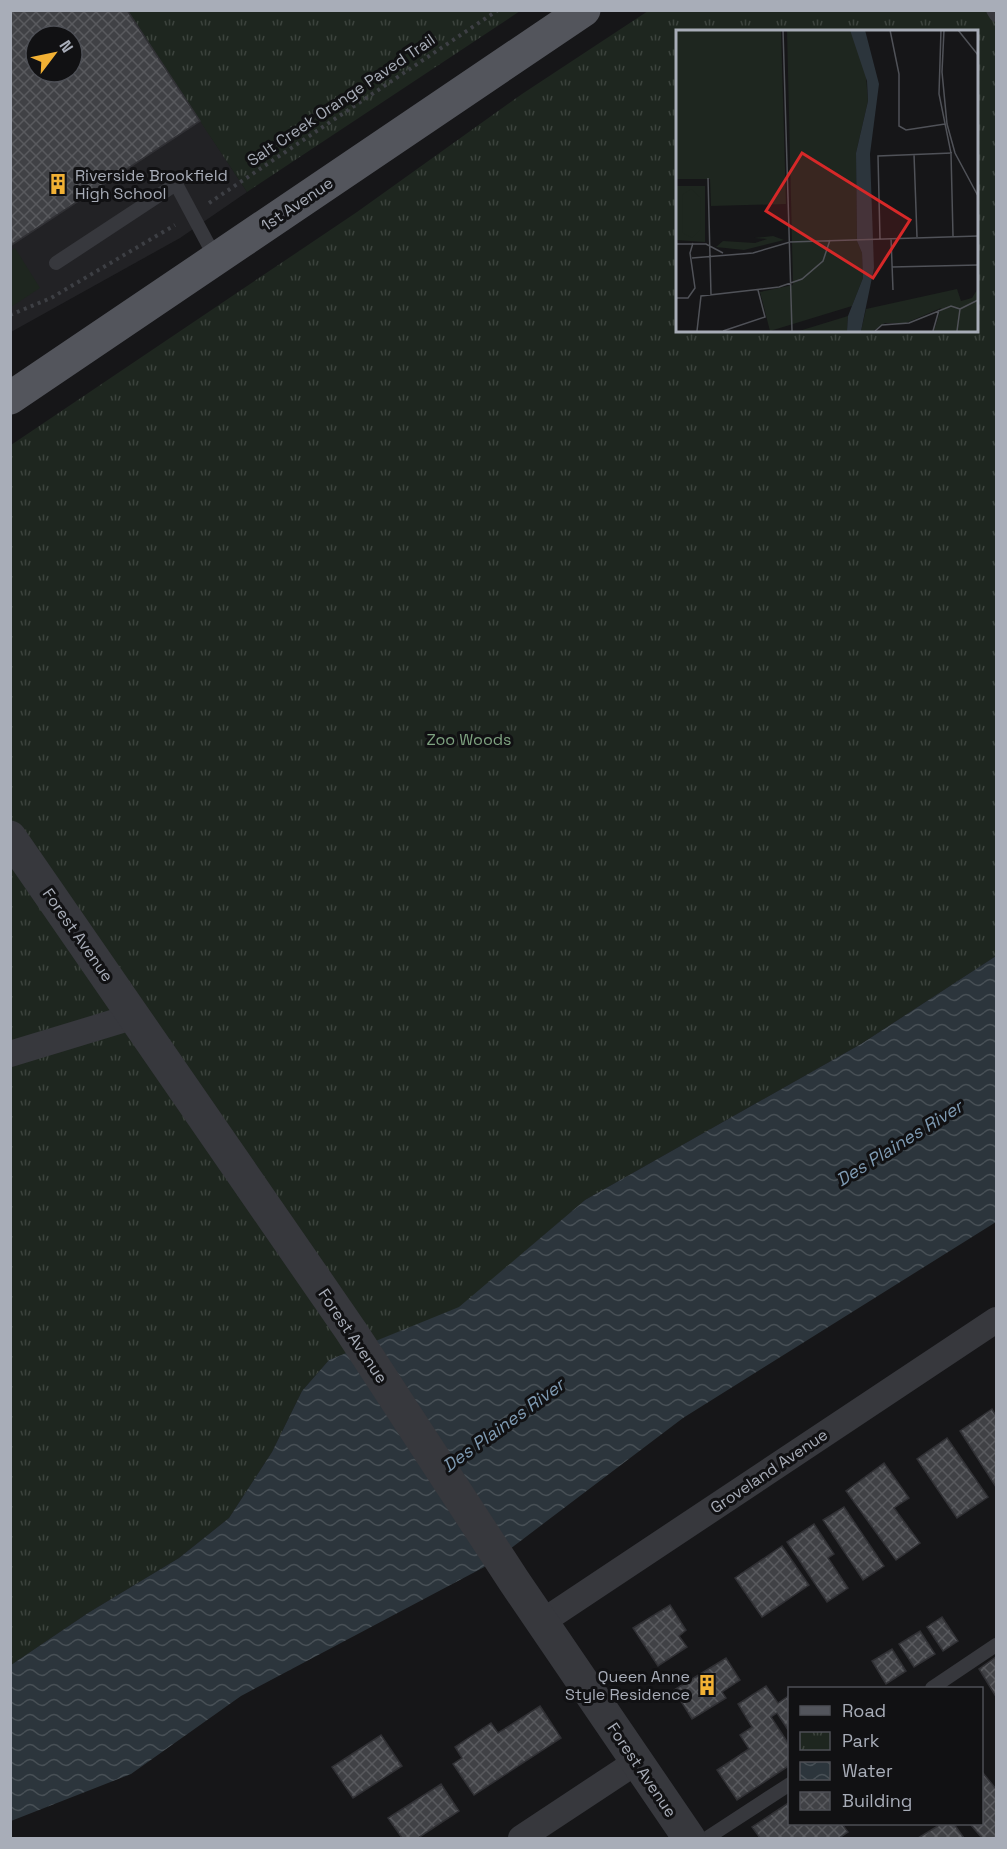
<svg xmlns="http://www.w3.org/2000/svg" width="1007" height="1849" font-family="'Space Grotesk',sans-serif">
  <defs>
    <pattern id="park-tufts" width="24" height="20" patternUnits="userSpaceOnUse" patternTransform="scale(1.5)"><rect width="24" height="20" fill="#1e261f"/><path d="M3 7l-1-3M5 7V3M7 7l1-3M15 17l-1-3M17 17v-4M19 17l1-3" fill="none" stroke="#3c433d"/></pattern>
    <pattern id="water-waves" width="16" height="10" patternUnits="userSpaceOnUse" patternTransform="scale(1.5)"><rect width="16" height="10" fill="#2c353c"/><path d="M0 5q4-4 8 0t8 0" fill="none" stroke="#485056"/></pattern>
    <pattern id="building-cross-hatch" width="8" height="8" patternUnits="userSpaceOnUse" patternTransform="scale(1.5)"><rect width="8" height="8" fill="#404145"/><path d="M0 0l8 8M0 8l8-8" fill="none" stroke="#595a5e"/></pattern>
  </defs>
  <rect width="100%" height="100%" fill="#161618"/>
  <path fill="#222225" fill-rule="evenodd" d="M11,11H128L247,192L180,238L11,332ZM36,36H72V72H36Z"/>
  <path fill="#1e261f" d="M15,248L40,288L11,307V251Z"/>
  <path fill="url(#park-tufts)" fill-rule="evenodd" d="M127,11H520L247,192Z
    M648,11H996V956L861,1044L585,1200L459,1308L329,1360L302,1391L272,1452L229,1518L179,1558L88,1613L11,1665V445L357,212L522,94ZM677,32H976V330H677Z"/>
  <path fill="url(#water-waves)" d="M996,956V1222L683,1418L490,1564L241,1696L131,1774L11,1821V1665L88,1613L179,1558L229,1518L272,1452L302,1391L329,1360L459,1307L585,1200L861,1044Z"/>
  <path fill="url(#building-cross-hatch)" stroke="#303034" stroke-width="1.5" fill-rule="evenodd" d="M10,10H127L200,121L10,246ZM36,36H72V72H36Z
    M992,1409L996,1416V1487L960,1431Z
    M947,1438L988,1497L957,1518L917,1459Z
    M884,1463L909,1498L894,1508L920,1543L896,1560L846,1491Z
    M844,1507L884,1566L863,1580L823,1520Z
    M814,1524L834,1554L828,1558L848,1588L827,1602L787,1542Z
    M782,1546L809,1585L762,1617L735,1578Z
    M670,1605L686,1630L679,1636L687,1647L658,1666L633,1628Z
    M942,1617L958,1641L943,1651L927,1627Z
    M920,1631L935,1654L914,1667L899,1644Z
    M892,1649L906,1671L886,1684L872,1661Z
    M996,1657V1694L995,1695L979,1669Z
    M726,1658L740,1680L722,1692L726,1698L692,1719L674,1690Z
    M766,1686L778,1703L790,1695V1733L777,1713L771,1717L790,1746V1765L737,1800L717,1770L749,1749L740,1735L752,1727L738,1704Z
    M540,1706L561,1738L474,1795L453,1764L462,1758L455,1747L491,1723L498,1733Z
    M381,1735L402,1766L353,1798L332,1767Z
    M983,1773L996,1789V1838H982L970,1824H982Z
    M441,1784L459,1811L418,1838H402L388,1818Z
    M790,1802V1824H842L848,1832L839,1838H760L752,1827Z
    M941,1824H954L964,1838H918Z"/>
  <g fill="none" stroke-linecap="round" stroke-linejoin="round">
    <path stroke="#3d3f44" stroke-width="4" stroke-dasharray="3 4.5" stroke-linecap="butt" d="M209,203L498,10
      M10,315L51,298L175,225"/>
    <path stroke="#37383d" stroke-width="14" d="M993,10L996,15
      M56,263L176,184L216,259
      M932,1688L996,1645
      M707,1838L790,1784"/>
    <path stroke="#37383d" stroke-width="26" d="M10,1054L135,1016
      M542,1622L996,1320
      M521,1838L636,1762"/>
    <path stroke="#37383d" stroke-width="33" d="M10,837L351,1331L514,1581L689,1838"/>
    <path stroke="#53555c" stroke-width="33" d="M10,398L584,10"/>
  </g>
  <defs>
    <symbol id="building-bare" viewBox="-9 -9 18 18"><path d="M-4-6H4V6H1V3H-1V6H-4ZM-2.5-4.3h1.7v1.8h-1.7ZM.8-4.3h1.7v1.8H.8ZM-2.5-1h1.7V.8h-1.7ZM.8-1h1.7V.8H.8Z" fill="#f2b134" stroke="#111113" stroke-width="2.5" paint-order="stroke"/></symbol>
  </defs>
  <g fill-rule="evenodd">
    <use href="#building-bare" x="43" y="169" width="30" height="30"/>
    <use href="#building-bare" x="692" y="1670" width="30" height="30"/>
  </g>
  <g text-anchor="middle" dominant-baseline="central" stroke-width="6" stroke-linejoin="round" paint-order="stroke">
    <g font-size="16" fill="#a8adb8" stroke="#111113">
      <text transform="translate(341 100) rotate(-34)">Salt Creek Orange Paved Trail</text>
      <text transform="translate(297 204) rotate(-34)">1st Avenue</text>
      <text transform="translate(78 935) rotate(55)">Forest Avenue</text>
      <text transform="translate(353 1336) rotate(56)">Forest Avenue</text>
      <text transform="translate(769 1471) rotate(-34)">Groveland Avenue</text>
      <text transform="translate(642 1770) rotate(56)">Forest Avenue</text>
    </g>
    <g font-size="16" fill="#a8adb8" stroke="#111113" text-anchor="start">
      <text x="75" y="175">Riverside Brookfield<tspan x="75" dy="18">High School</tspan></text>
      <text x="690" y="1676" text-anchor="end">Queen Anne<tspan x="690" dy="18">Style Residence</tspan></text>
    </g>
    <g font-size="16" fill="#7fa381" stroke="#111113">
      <text x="469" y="739">Zoo Woods</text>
    </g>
    <g font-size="18" font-style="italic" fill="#7f9bb3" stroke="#111113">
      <text transform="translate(899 1143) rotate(-32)">Des Plaines River</text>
      <text transform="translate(503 1425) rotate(-36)">Des Plaines River</text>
    </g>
  </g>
  <g transform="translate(676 30)">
    <rect width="302" height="302" fill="#161618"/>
    <path d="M1,156H29V212L0,210ZM97,206L108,210L68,220L40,217L47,211L79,213L91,209L78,208Z" fill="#1e261f"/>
    <path d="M0,0H105L110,174L35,176L34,149H0ZM111,0H174L189,34L192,71L180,123L181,211L186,223L187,248L176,276L94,301L84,262L117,255ZM15,159L24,167L25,199L16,208L7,203L6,165ZM281,259L285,271L296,268L301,260V301H258L265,278L230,293H209L197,301H185L190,279ZM172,286L171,301H123Z" fill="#1e261f"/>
    <path d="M174,0H189L203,54L194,124L198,238L185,301H171L172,286L187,248L186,223L181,211L180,123L192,71L191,51Z" fill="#2c353c"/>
    <path fill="none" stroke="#505258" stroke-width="1.5" d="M107,0L116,301M214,0L223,44V96L230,100L269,94M265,0L263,64L275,123L277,206M268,0L266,42L271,94L279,123L302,166M282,0L302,25M238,124L241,207M32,148L35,265M215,208L217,260M204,209L202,126L276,123M0,214H30L47,223M16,228L77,223L114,212L302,206M216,237L302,235M0,268H12L19,258L14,223L17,213M284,279L302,270M21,301L25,266L103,257L126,249L147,231L154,210M47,301L89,287L82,260M199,301L206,295L233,293L275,276L284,279M257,301L263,280M281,301L284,279"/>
    <path fill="#d62828" fill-opacity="0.15" stroke="#d62828" stroke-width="3" d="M126,123L234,190L197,248L90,181Z"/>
    <rect width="302" height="302" fill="none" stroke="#a8adb8" stroke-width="3"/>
  </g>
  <rect width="1007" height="1849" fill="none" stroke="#a8adb8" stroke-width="24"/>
  <rect x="788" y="1687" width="195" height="138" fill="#111113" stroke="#4d4f55" stroke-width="1.5"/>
  <rect x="800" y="1706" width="30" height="9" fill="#53555c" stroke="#4d4f55" stroke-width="1.5"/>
  <text x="842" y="1717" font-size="18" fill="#a8adb8">Road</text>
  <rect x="800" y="1732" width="30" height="18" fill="url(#park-tufts)" stroke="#4d4f55" stroke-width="1.5"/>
  <text x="842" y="1747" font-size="18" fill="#a8adb8">Park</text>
  <rect x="800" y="1762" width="30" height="18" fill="url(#water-waves)" stroke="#4d4f55" stroke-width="1.5"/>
  <text x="842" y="1777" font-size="18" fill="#a8adb8">Water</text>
  <rect x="800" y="1792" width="30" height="18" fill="url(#building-cross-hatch)" stroke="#4d4f55" stroke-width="1.5"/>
  <text x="842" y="1807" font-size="18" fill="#a8adb8">Building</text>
  <g transform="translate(54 54) rotate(58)"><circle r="28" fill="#111113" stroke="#4d4f55" stroke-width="1.5"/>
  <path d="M0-4.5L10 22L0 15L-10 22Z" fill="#f2b134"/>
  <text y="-9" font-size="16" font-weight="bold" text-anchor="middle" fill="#a8adb8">N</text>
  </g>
</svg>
